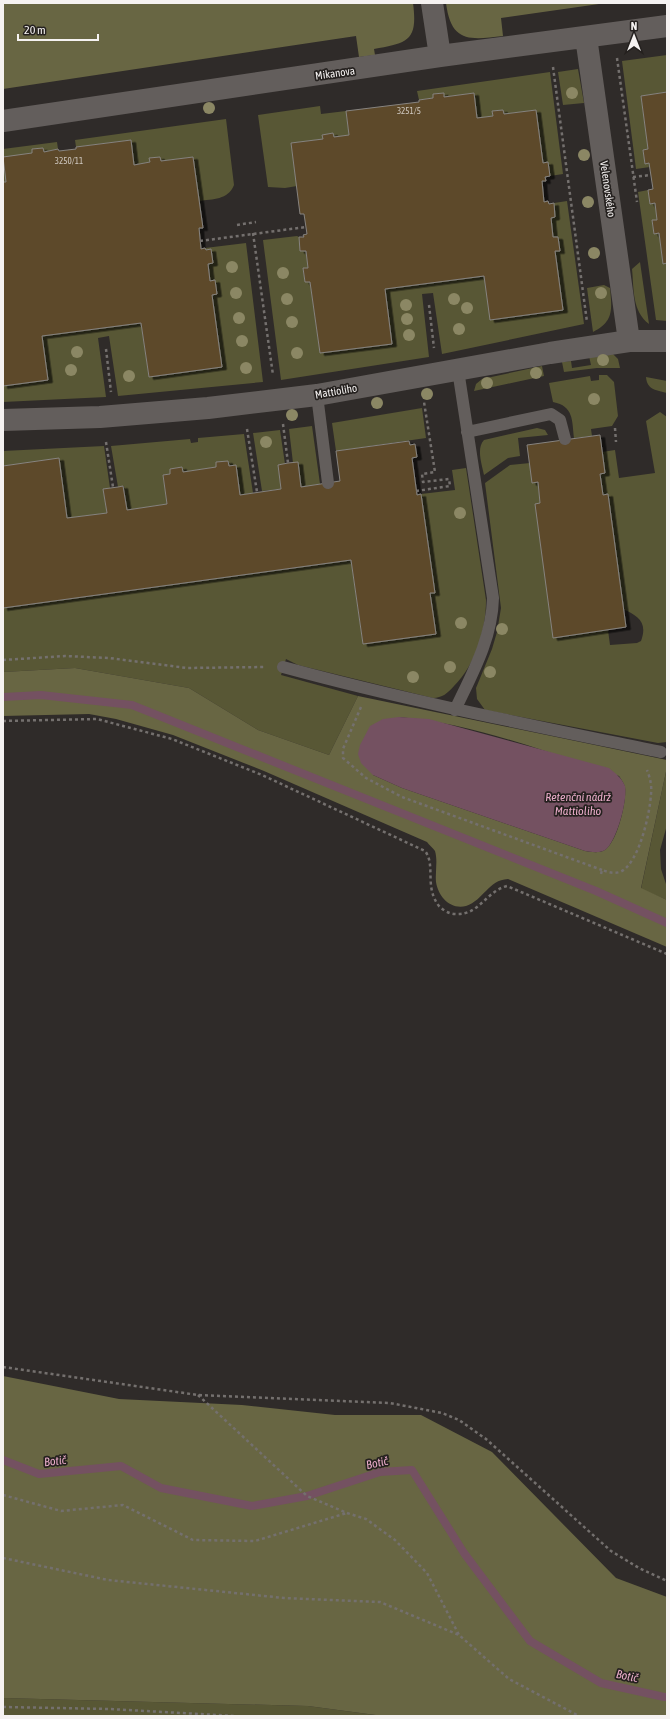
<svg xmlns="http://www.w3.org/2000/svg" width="670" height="1719" font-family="'Asap Condensed',sans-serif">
  <defs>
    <filter id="shadow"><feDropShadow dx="4.5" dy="2.5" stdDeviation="0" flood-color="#0009"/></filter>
  </defs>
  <rect width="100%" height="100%" fill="#2f2b29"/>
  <path fill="#585735" d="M667,55V92L641,96L648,149L643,150L645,164L649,163L650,167L636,169L622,61Z
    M578,69L584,103L563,105L558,72Z
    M550,72L563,174L550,176L548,163H543L536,110L504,114L503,110L492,111L493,116L477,118L474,93L444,97V93L433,94V98L419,100L417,91Z
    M320,106L321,114L346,111L349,135L334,137L333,133L322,135L323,139L291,143L297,186L285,188L268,187L258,115Z
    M226,119L234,185C228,200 213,199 199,201L193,157L161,161L160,157L150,158V162L134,165L131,140L76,147L75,140Z
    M57,142L58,149L44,152L43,148L32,149V153L6,182H3V149Z
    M648,190L650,204L655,203L657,220L652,221L654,234L659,233L663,263H667V321L656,320L638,192Z
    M567,201L584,324L442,354L433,293L422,294L429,357L281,380L263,240L297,236L299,237L300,251H306L308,268L303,269L305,282H310L320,353L392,344L385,289L484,276L491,320L563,310L555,251L560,250L558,237H553L551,218L555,217L554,203Z
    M246,243L263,382L118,396L109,336L98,338L106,397L3,402V386L48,380L42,336L141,323L149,377L222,367L208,264L213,263L205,248Z
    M640,262L649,324C632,311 634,289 632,269Z
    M604,285L610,288C612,309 614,322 593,332L587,288Z
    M613,354L618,359L620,368H597L564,372L562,362L571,361L572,368L591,365L589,356Z
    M542,366L544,376L474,391L476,384L482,379Z
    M599,375H607L614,382L618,416L612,426L591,429L592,436L574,438C572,421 574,406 553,402L549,383L590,376L591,381L599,380Z
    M646,377L667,381V393C656,390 647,390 646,377Z
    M422,408L426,438L336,451L332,423Z
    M660,412L667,417V742L658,743L485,710L477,699L476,688L492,649L497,632L501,608L485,483L510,465L530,463L532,483L538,482L553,637L608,630L610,645L637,643L641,641C648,622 638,616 623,609L608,494L603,495L600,474L602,452L615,450L619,478L655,473L646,421Z
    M312,426L320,484L301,487L298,463H293L289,429Z
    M537,428L545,430L548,435L518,438L520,456L508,458L484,475C482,465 476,448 484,440Z
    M280,430L285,464L278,465L281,489L262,491L253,433Z
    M244,434L253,493L240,495L236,465L229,466L228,461L216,462V467L183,472L182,467L170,469V474L163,475L167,504L127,510L124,486L118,487L111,446L190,439L191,443L198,442V438Z
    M104,446L110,488L103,489L107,513L67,518L59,459L3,466V451Z
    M466,468L486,600C486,630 476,664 454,686C448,693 442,698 433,698L298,665L286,659L281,675L358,696L329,755L258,730L189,688L75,668L3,672V608L351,560L363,644L436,634L430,593H435L421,494L455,490L452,470Z
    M667,767V825L660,850L661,869L667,887V900L641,889Z
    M3,1698L308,1706L383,1716H3Z"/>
  <path fill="#686643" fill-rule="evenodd" d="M3,3H413C418,41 408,43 374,49L375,55L359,57L356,36L3,89Z
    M446,3H606L501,18L503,36C470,40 451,43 446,3Z
    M75,668L189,688L258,730L329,755L358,696L667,760V767L641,888L667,900V947L508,879C488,880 484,900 466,906C450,910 438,896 436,882C435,872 438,861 435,851C433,848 429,845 427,842L264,771L173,735L116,719L89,714L3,716V672ZM399,717C474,723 548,753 619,776C621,779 624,783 625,787C627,801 617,845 603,851C598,853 591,852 585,851L402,788L373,775Z
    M3,1376L119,1399L242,1405L335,1415H421L492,1452L616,1578L667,1597V1716H383L308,1706L3,1698Z"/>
  <path fill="#745161" d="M399,717L429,719L609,768C615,773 622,778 625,786C628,799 616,846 603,851C597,853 591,852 585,851L402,788L373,775L361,763L358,754L360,745L370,726L383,719Z"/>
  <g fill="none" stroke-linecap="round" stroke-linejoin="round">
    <path stroke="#745161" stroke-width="8" d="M3,697L41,695L132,705L596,891L667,923
      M3,1460L39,1474L121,1466L161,1488L252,1506L307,1496L380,1472L412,1470L464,1553L530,1641L601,1683L664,1697H667"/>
  </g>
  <path fill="#5d492b" stroke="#86837f" filter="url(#shadow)" d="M667,92V263L663,264L659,233L654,234L652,220H657L655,203L650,204L648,190L653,189L649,163L645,164L643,150L648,149L641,96Z
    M444,93V97L474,93L477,118L493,116L492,111L503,110L504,114L536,110L543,163L548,162L550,176L545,177L546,181H542L544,202L548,201L549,204L554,203L555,217L551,218L553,237H558L560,251H555L563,310L490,320L484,276L385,289L392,344L320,353L310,282H305L303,268H308L306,251H300L299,237H304L303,235L307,234L304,214H300L291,143L323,139L322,135L333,133L334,137L349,135L346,111L419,102V100L433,98V94Z
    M131,140L134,165L150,162L149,158L160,157L161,161L193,157L203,228H199L201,249L205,248L206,250L211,249L213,263L208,264L210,281L215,280L217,294L212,295L222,367L149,377L141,323L42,336L48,380L3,386V182H6L3,157L32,153V149L43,148L44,152L58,149L59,151L76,149V147Z
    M600,435L605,473L600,474L603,495L608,494L626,627L553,638L535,504L540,503L538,482L532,483L527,445Z
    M409,441L410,445L415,444L417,457L412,458L417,495L421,494L435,593H430L436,634L363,644L351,560L3,608V466L59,458L67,518L107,513L103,489L118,487L123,486L127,510L167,504L163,475L170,474V469L182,467L183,472L216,467V462L228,461L229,466L236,465L240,495L281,489L278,465L288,463L298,462L301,487L340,481L336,451Z"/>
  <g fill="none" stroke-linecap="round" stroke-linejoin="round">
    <path stroke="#74706e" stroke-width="2.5" stroke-dasharray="3 3" stroke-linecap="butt" d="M617,58L637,202
      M553,67L587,322
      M633,177L651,175
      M237,225L256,222
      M253,233L273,375
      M200,241L306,227
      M429,305L434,348
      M106,349L111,392
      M283,424L288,463
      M615,428L616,442
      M247,429L257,492
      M106,442L113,487
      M416,491L450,486L449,479L423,482L422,474L435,472L424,402
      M3,660L65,656L109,658L187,668L264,667
      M361,707L343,749V758L366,778L402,797L602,870
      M3,721L97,719L172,739L262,775L425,851C436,865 424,887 439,906C443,910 449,914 455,914C479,916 486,891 507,886L667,954
      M601,874L602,870C608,872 613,874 620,872C639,864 650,813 651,794C652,785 650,778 647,770
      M3,1367L198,1395L390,1403L442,1413L459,1420L486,1439L611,1551L639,1568L667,1581
      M198,1395L307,1496L347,1513L366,1519L395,1540L427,1573L459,1635
      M3,1495L61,1511L123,1505L193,1540L255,1541L347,1513
      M3,1558L108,1580L284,1598L380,1602L459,1635L509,1679L579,1716
      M3,1707L110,1709L236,1716"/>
    <path stroke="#635e5c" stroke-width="12" d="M317,395L328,483
      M467,432L551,414L560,420L565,439
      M283,667C408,701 535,726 661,752
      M455,710C472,674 492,639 493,598L458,370"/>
    <path stroke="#635e5c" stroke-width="22" d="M432,3L440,56
      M586,37L629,341
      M3,121L440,56L667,26
      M3,420L100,417L208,408L317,395L550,353L629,341H667"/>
  </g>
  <g fill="#8b8764">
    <circle cx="572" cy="93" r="6"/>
    <circle cx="209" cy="108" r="6"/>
    <circle cx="584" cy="155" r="6"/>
    <circle cx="588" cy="202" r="6"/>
    <circle cx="594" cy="253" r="6"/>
    <circle cx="232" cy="267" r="6"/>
    <circle cx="283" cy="273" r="6"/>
    <circle cx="236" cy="293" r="6"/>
    <circle cx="601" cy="293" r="6"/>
    <circle cx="287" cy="299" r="6"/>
    <circle cx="454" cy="299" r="6"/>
    <circle cx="406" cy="305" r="6"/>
    <circle cx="467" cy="308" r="6"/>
    <circle cx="239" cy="318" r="6"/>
    <circle cx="407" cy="319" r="6"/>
    <circle cx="292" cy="322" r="6"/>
    <circle cx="459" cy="329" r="6"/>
    <circle cx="409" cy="335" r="6"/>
    <circle cx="242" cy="341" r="6"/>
    <circle cx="77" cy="352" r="6"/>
    <circle cx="297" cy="353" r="6"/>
    <circle cx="603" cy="360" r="6"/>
    <circle cx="246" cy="368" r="6"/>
    <circle cx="71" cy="370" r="6"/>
    <circle cx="536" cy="373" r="6"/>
    <circle cx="129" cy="376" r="6"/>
    <circle cx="487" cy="383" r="6"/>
    <circle cx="427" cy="394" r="6"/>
    <circle cx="594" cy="399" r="6"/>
    <circle cx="377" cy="403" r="6"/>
    <circle cx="292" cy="415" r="6"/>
    <circle cx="266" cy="442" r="6"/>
    <circle cx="460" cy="513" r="6"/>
    <circle cx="461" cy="623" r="6"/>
    <circle cx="502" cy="629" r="6"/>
    <circle cx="450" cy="667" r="6"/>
    <circle cx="490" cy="672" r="6"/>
    <circle cx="413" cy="677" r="6"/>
  </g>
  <g text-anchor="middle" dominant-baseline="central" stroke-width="3.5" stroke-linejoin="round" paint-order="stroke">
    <g font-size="9" fill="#cfc8c0">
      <text x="409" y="111">3251/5</text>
      <text x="69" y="161">3250/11</text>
    </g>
    <g font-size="11" fill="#f5f2f1" stroke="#25211f">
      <text transform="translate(335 73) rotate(-8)">Mikanova</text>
      <text transform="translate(608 189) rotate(82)">Velenovského</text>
      <text transform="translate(336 391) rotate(-10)">Mattioliho</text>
    </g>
    <g font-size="12" font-style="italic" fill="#ebadca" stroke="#25211f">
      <text x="578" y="797">Retenční nádrž<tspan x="578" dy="14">Mattioliho</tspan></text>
      <text transform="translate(55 1461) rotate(-6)">Botič</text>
      <text transform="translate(377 1463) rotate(-12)">Botič</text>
      <text transform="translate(627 1676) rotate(11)">Botič</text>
    </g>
  </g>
  <rect width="670" height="1719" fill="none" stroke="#f5f2f1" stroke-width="8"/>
  <g transform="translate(634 36)" stroke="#25211f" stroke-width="3" paint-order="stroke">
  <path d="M0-3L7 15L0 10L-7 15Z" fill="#f5f2f1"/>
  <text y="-6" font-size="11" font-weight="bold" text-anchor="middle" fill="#f5f2f1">N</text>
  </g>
  <path d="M18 34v6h80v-6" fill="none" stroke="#f5f2f1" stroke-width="2"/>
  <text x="24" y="34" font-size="12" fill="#f5f2f1" stroke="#25211f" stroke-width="3" paint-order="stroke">20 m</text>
</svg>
